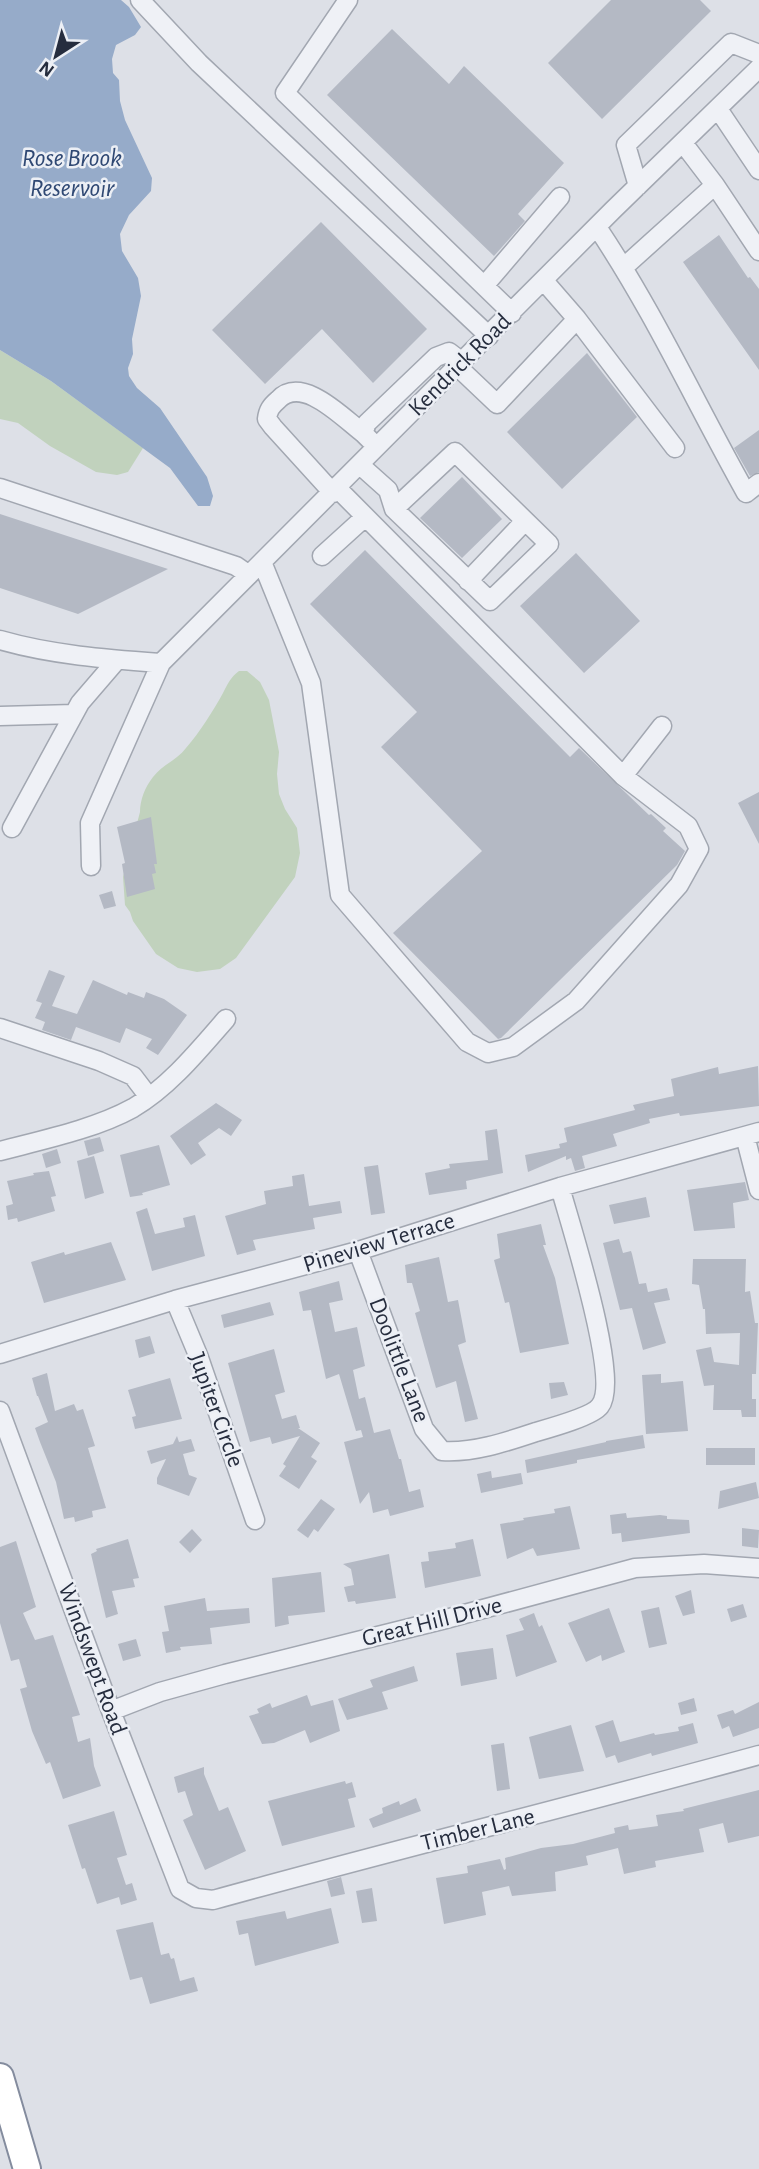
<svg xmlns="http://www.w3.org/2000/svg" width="759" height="2169" font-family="'Alegreya Sans',sans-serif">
  <rect width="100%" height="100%" fill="#dde0e7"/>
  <path fill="#c1d2bd" d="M0,350L51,381L143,448L128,472L117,475L96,472L50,446L18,423L0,419Z
    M239,671H247L260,682L269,700L279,752L277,774L279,794L285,809L297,828L300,853L295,877L236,958L220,969L197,972L178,968L156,954L133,921L130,912L125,905L123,877L140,812C140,800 145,787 153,777C162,765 177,760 186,748C200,732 213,711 223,693C228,683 231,677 239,671Z"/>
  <path fill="#96abc9" d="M0,0H121L129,7L141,27L135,35L116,45L112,59L113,73L119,80L120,101L125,120L152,178L151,191L129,215L120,234L122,251L138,278L141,296L132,339L133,354L128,368L129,376L137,388L160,408L207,477L213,496L210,506H198L170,468L51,381L0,350Z"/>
  <path fill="#b4b9c4" d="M611,0H700L711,11L602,119L548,63Z
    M392,29L449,84L464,66L564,163L518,214L525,221L494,256L327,95Z
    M321,222L427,329L373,383L322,329L265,384L212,330Z
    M719,235L748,278L750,277L759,289V370L683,262Z
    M587,353L637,417L562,489L507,432Z
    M759,430V472L750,476L734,448Z
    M462,477L502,519L462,558L420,518Z
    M0,514L168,569L78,614L0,588Z
    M365,550L570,757L579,748L649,815L651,814L666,828L663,831L685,851L677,865L501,1038L498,1039L393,933L482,851L381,747L417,712L310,604Z
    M576,553L640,621L584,673L520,606Z
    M759,792V844L738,803Z
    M151,817L157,864H154L156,873L152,874L155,889L127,897L122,864L125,863L117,827Z
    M112,891L116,906L104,909L99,895Z
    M49,970L65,976L52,1006L77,1014L93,980L127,995L128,992L144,998L146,992L164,999L187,1015L158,1055L146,1048L152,1039L126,1028L120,1043L76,1027L71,1040L42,1030L45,1022L35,1018L42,1003L36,1001Z
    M758,1066L759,1106L680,1116L679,1113L649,1119L650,1123L613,1134L617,1146L582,1156L585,1168L575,1171L571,1158L566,1160V1156L528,1172L525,1155L560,1148L559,1144L567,1142L564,1128L635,1110L633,1105L674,1096L671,1079L718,1067L719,1074Z
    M216,1103L242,1120L231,1136L219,1128L198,1143L206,1155L191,1165L170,1136Z
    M497,1129L503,1173L466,1181L467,1189L429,1195L425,1173L450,1168L449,1164L488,1160L485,1131Z
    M100,1137L104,1151L88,1156L84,1141Z
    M159,1145L170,1185L142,1193L143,1195L130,1197L120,1155Z
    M57,1149L61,1163L46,1168L42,1154Z
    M94,1156L104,1193L85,1199L77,1161Z
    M378,1165L385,1213L371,1215L364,1167Z
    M49,1171L56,1196L51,1197L55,1211L18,1222L17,1218L8,1220L6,1206L13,1204L7,1181L34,1175L33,1173Z
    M304,1174L309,1206L340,1201L342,1213L313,1218L315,1229L253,1240L256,1250L237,1255L225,1216L266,1204L264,1191L293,1186L292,1176Z
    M745,1182L749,1200L733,1203L735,1228L694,1231L687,1190Z
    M646,1197L650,1217L614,1224L609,1205Z
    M147,1208L155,1234L185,1227L183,1218L195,1215L205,1256L152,1271L136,1212Z
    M541,1224L546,1245H543L555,1278L569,1344L520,1353L509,1302L505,1303L494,1260L500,1258L497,1234Z
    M619,1239L623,1253L631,1251L632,1254L639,1284L646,1283L648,1292L667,1288L670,1300L654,1303L666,1343L643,1350L632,1308L620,1310L603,1243Z
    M111,1242L126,1280L44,1303L31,1262L64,1252L65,1255Z
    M439,1257L448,1302L458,1300L466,1342L458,1345L478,1419L465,1422L456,1381L436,1388L415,1313L420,1311L412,1283H407L405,1265Z
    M693,1259H746L745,1292L750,1291L755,1323H758L756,1374H752V1399H756V1417H742L741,1410H713L714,1385L704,1386L696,1350L711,1347L714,1362L739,1365L740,1333L706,1334L705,1309H703L699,1285L692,1284Z
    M339,1281L343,1300L329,1303L335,1332L357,1327L365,1366L353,1370L359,1399L365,1397L374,1433L390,1429L399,1459H401L409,1492L420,1489L424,1507L390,1516L388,1509L373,1513L369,1492L360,1504L344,1442L363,1437L361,1430L356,1431L339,1374L326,1379L311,1310L303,1311L299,1292Z
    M270,1302L274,1315L224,1328L221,1315Z
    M150,1336L155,1353L139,1358L135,1340Z
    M274,1349L285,1392L275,1395L282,1419L296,1415L300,1428H298L320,1443L311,1457L317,1461L299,1489L279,1476L286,1466L283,1464L300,1436L272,1444L270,1437L250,1442L228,1363Z
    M47,1373L55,1411L74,1404L77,1411L83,1409L95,1446L88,1448L106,1508L92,1511L93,1517L75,1522L74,1517L64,1519L56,1482L40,1442L35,1428L48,1422L38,1396H37L32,1378Z
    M661,1374V1383L683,1381L688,1431L646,1434L642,1375Z
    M170,1378L182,1419L135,1429L132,1417L136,1416L128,1390Z
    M564,1382L568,1395L551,1399L549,1383Z
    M643,1435L645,1448L577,1460V1463L527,1473L525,1460L606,1442V1441Z
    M177,1436L179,1442L191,1439L195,1451L183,1454L189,1475L197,1478L189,1496L157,1484V1478L166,1459L151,1464L147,1451L173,1444Z
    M706,1448H755V1465H706Z
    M491,1471L492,1478L521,1473L523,1484L481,1493L477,1474Z
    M756,1482L759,1498L718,1509L720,1491Z
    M321,1499L335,1509L318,1532L314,1529L308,1538L297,1530Z
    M570,1506L580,1549L537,1556L533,1548L507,1559L500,1524L524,1520L523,1518L555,1513L554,1509Z
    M626,1513L627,1518L660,1515L667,1516V1519L689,1520L690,1533L622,1542L621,1533L612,1534L610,1515Z
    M742,1528L759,1530L758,1548L742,1546Z
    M192,1529L202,1540L190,1553L179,1542Z
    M128,1539L139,1578L133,1579L135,1587L112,1591L118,1614L106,1618L91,1554L97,1551L96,1549Z
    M473,1539L481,1576L425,1588L421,1562L429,1561L428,1552L456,1548L455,1543Z
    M16,1541L36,1607L23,1613L35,1640L53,1635L80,1715L72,1717L78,1742L90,1738L94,1766L101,1786L63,1799L50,1762L46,1764L32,1731L20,1689L27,1687L19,1659L11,1661L0,1623V1547Z
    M389,1554L396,1598L356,1604L355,1601L348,1602L344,1587L354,1585L351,1569L343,1564Z
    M321,1572L325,1612L288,1616L289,1624L275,1627L272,1578Z
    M691,1590L695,1613L683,1616L675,1596Z
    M205,1598L207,1611L249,1608L250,1623L210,1628L212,1644L180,1647L181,1650L166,1653L162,1632L169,1631L164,1606Z
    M743,1604L747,1617L731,1622L727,1609Z
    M659,1607L667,1644L649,1648L641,1611Z
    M609,1608L625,1652L602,1661L601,1655L586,1662L568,1623Z
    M534,1613L539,1627L542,1625L557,1662L516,1677L506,1635L524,1630L519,1619Z
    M136,1639L141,1656L123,1661L118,1644Z
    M493,1648L497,1679L461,1686L456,1653Z
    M414,1666L418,1681L382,1692L388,1709L347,1720L338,1699L373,1687L370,1680Z
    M307,1695L311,1706L333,1700L340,1731L310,1743L305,1730L274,1743L262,1744L249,1716L259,1713L257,1709L270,1703L272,1708Z
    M694,1698L697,1711L681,1715L678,1703Z
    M759,1702V1728L733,1737L729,1726L722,1729L717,1715L733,1710L735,1714Z
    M613,1720L620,1742L654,1733L655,1735L679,1731L678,1727L693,1723L698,1743L652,1756L651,1753L618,1763L615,1755L606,1758L595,1726Z
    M571,1725L584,1771L539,1779L529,1737Z
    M504,1743L510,1789L497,1791L491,1745Z
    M204,1767V1774L219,1811L228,1807L246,1851L205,1870L183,1820L193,1815L185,1791L178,1793L174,1777Z
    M345,1781L346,1784L352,1782L356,1797L348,1799L355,1827L282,1846L268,1801Z
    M759,1790V1836L728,1843L723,1823L699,1829L704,1852L655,1861L656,1867L624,1874L618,1848L586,1856L588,1865L555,1872L556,1891L512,1896L509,1886L482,1892L486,1915L444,1924L436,1878L468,1873L467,1866L500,1859L504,1870L506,1869L505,1858L541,1848L573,1844L615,1833L614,1828L628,1825L629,1830L658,1826L656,1815L684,1811L683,1809Z
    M416,1798L421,1811L373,1828L369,1819L383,1813L382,1808L399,1801L400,1805Z
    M114,1811L127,1855L117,1858L126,1885L132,1883L137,1900L121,1905L119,1897L97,1904L85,1868L82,1869L68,1825Z
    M341,1877L345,1894L331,1897L327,1881Z
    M372,1888L377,1921L362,1923L356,1891Z
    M331,1908L339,1943L255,1966L248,1933L239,1935L236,1921L285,1911L287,1919Z
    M153,1922L161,1955L169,1953L171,1959L174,1958L180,1981L194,1977L198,1991L150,2004L142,1977L130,1980L116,1930Z"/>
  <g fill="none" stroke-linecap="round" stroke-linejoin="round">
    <defs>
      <path id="minor" d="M140,0L199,63L489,336
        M348,0L285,93L512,313
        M718,109L759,170
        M715,185L759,251
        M638,186L626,145L731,43L759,54
        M597,227C654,312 696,404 746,493L759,483
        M624,267L715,185L683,143
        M484,286L560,197
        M577,319L675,448
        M458,367L497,404L577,319L544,281
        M370,440L363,433L367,423L436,357L449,352L462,362
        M360,465L388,490L394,509L490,601L549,544L455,452L394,509
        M0,488L236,566L249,575
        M338,489L623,776L662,726
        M333,493L273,427L267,419C268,410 271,406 278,400C302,374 343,418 363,433
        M322,556L365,517
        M262,562L311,683L340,895L467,1042L488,1053L513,1047L576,1001L679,885L699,849L688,826L623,776
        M468,581L525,521
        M0,640C52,655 107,659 161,663
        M0,716L74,714
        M12,828L80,703L117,660
        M91,866L90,823L161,663L613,210L759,68
        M0,1028L99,1061L133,1076L149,1097
        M745,1136L759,1190
        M0,1151C42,1140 95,1129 133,1108C169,1087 199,1050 226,1019
        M358,1251L424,1429L442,1451C474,1453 506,1442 536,1432C550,1428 593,1416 600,1406C621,1380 570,1224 560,1187
        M175,1300L198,1355L255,1520
        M0,1354L175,1300L358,1251L560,1187L759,1132
        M0,1411L111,1711L180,1889L196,1898L213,1900C394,1850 577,1805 759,1755
        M111,1711L160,1692L225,1674L446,1619L635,1568L704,1564L759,1568"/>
      <path id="highway" d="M0,2077L27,2169"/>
    </defs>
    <use href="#minor" stroke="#a2a7b1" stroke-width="21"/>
    <use href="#highway" stroke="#848c9e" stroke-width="30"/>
    <use href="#minor" stroke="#eff1f6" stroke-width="18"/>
    <use href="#highway" stroke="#fff" stroke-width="26"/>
  </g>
  <g text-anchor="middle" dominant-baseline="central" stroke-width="5" stroke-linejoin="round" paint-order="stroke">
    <g font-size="24" fill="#262d3e" stroke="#eceff5">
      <text transform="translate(460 365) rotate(-45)">Kendrick Road</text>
      <text transform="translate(379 1243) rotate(-17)">Pineview Terrace</text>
      <text transform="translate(399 1360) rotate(69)">Doolittle Lane</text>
      <text transform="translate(216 1410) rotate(70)">Jupiter Circle</text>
      <text transform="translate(432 1622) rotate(-14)">Great Hill Drive</text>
      <text transform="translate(92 1659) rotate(70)">Windswept Road</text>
      <text transform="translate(478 1830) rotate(-14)">Timber Lane</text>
    </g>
    <g font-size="26" font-style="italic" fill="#2f4873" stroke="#eceff5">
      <text x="72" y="158">Rose Brook<tspan x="72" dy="30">Reservoir</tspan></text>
    </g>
  </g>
  <g transform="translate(56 56) rotate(216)" stroke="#eceff5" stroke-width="5" paint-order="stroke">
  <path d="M0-5L12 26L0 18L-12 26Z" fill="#262d3e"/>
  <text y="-10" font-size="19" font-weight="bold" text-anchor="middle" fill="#262d3e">N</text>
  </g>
</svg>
